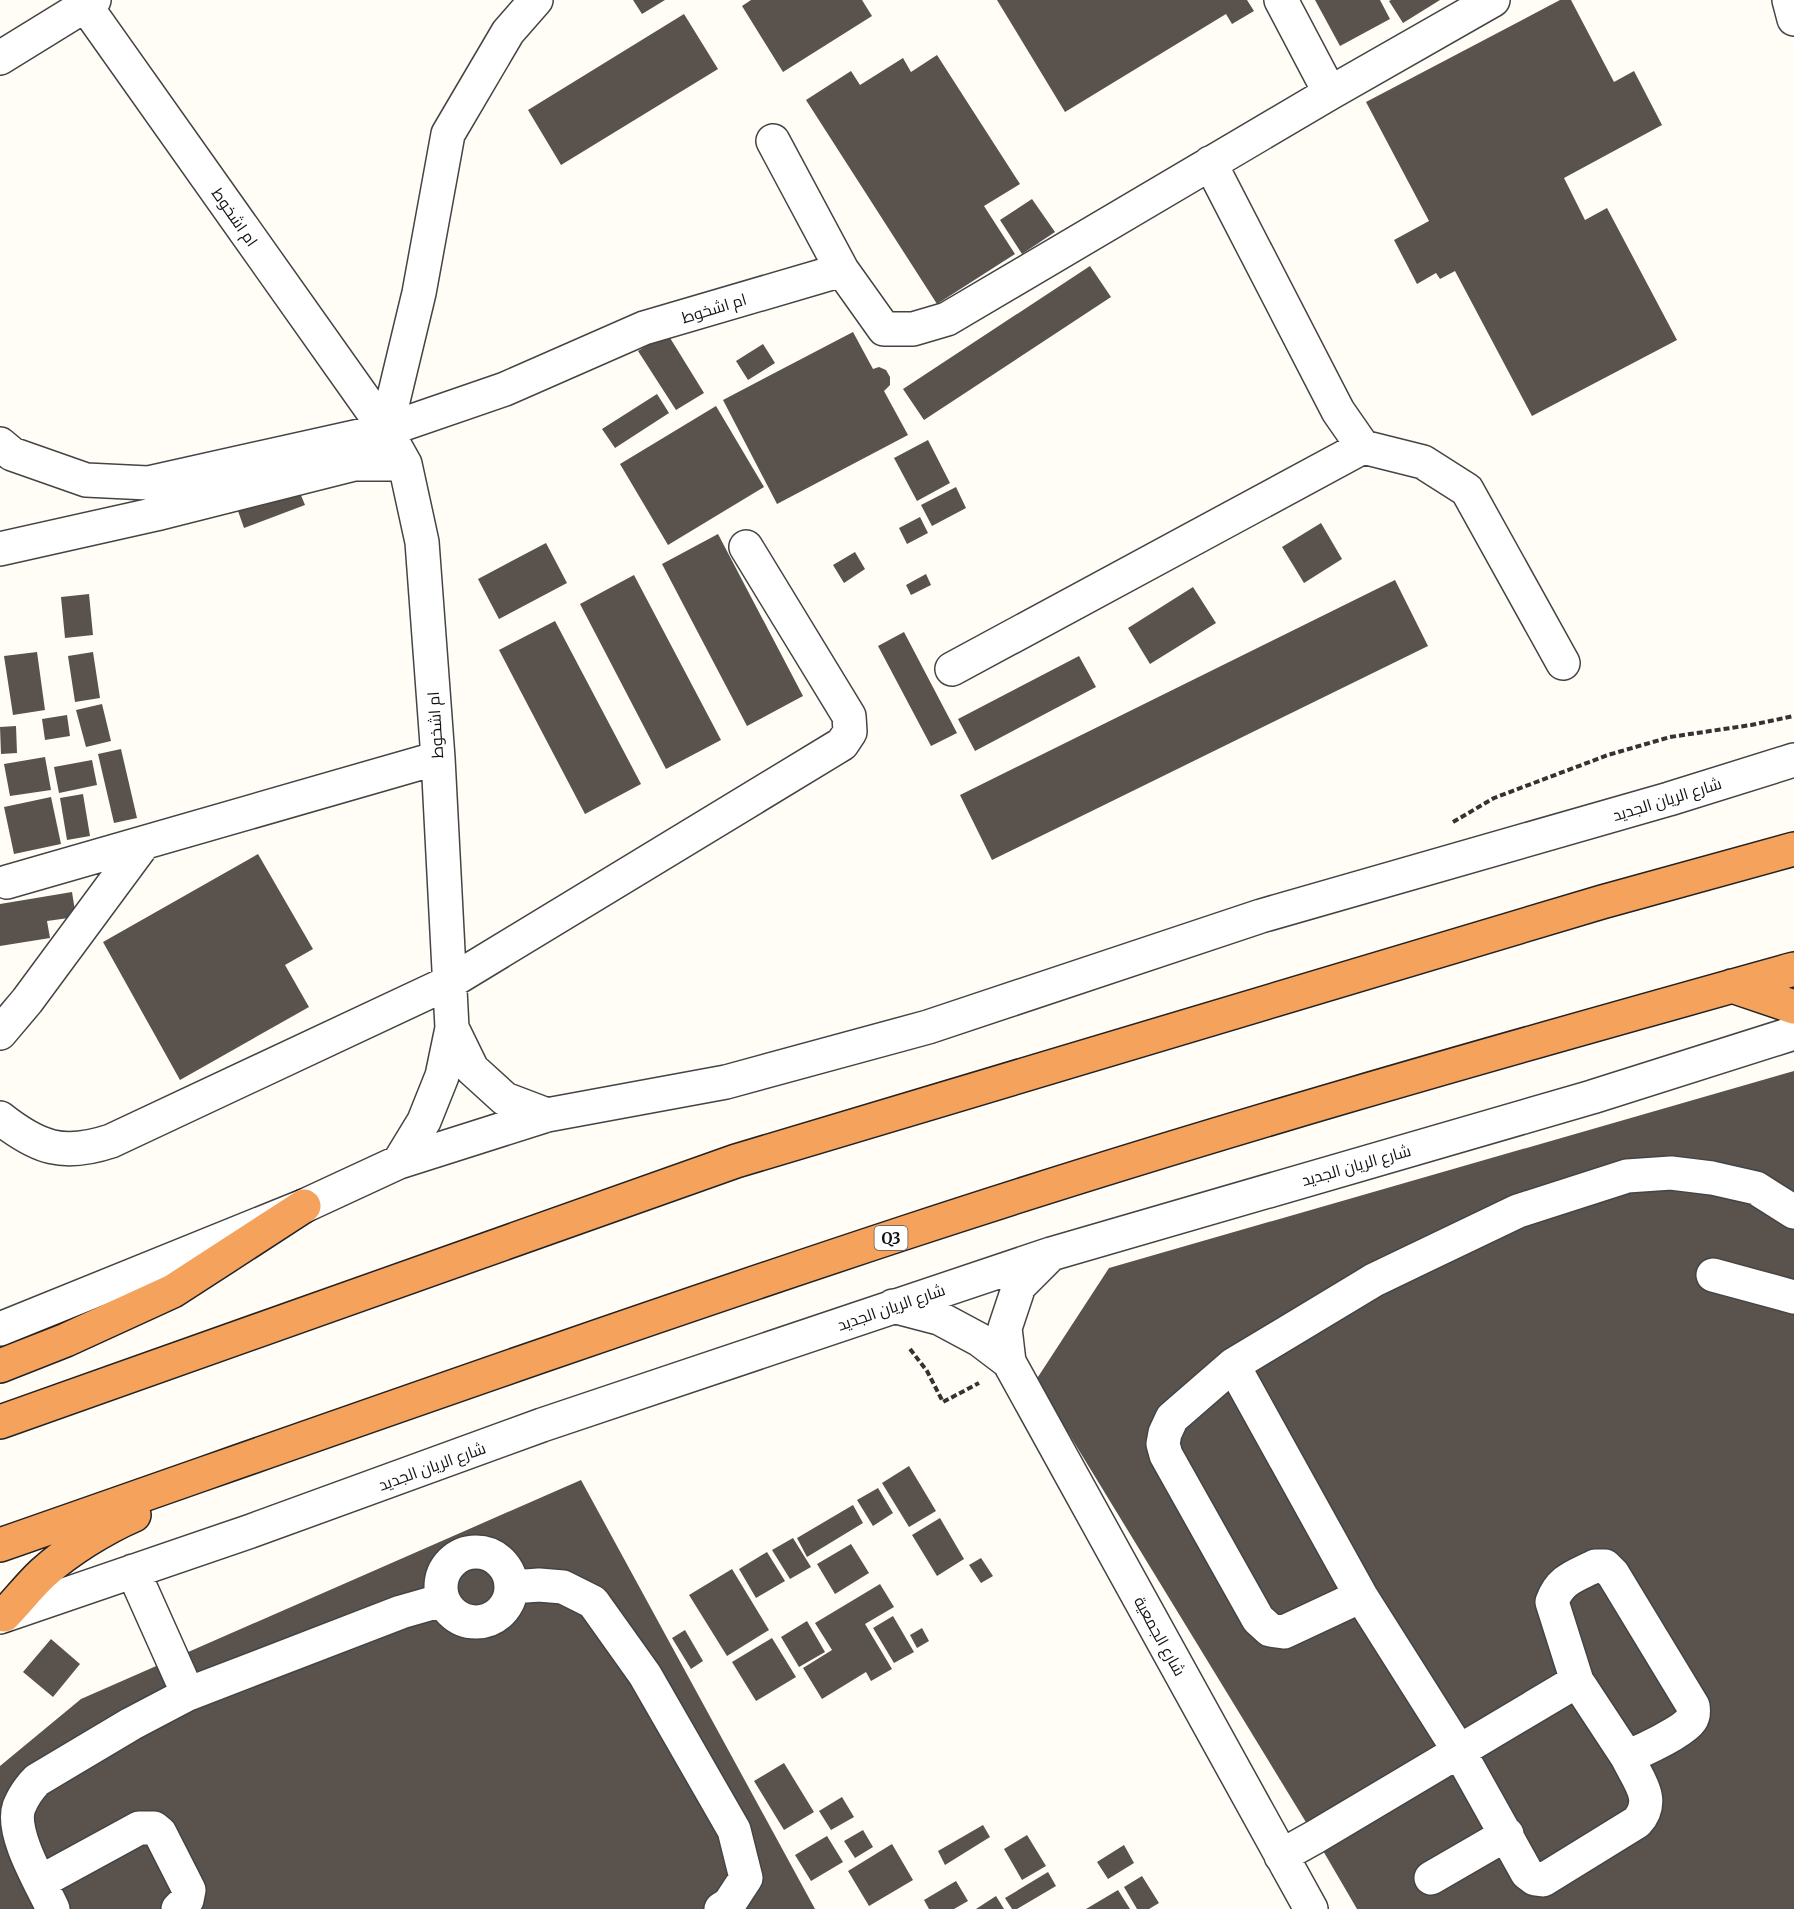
<svg xmlns="http://www.w3.org/2000/svg" width="1794" height="1909" font-family="Merriweather,Cairo,serif">
  <rect width="100%" height="100%" fill="#fffdf5"/>
  <path fill="#5a524d" d="M633,0H665L642,14Z
    M751,0H862L872,16L783,72L742,6Z
    M997,0H1247L1254,11L1232,24L1226,14L1065,112Z
    M1315,0H1380L1390,19L1340,46Z
    M1391,0H1440L1403,23L1389,1Z
    M1560,0H1571L1614,82L1634,71L1662,125L1564,178L1585,220L1607,208L1677,340L1532,416L1455,271L1440,279L1436,273L1417,284L1394,240L1429,221L1366,102Z
    M684,14L718,69L561,165L528,110Z
    M937,55L1020,184L984,206L1015,254L937,304L806,100L851,71L860,85L903,58L911,72Z
    M1032,199L1055,232L1022,254L1000,220Z
    M1090,266L1111,297L924,420L903,389Z
    M853,332L873,369L879,367L886,370L890,377V385L884,391L908,435L777,504L723,400Z
    M667,333L704,393L676,410L638,351Z
    M763,344L775,363L748,380L736,361Z
    M657,394L669,413L615,448L602,429Z
    M716,406L764,487L668,545L620,464Z
    M928,440L950,483L917,501L894,458Z
    M956,487L966,508L932,526L921,505Z
    M298,488L305,505L244,528L238,511Z
    M920,517L928,533L907,544L899,528Z
    M1321,523L1342,559L1304,583L1282,547Z
    M718,534L803,696L747,726L662,564Z
    M546,543L567,583L499,619L478,579Z
    M855,552L865,569L844,583L833,565Z
    M926,574L931,585L911,595L906,585Z
    M634,575L721,740L666,769L580,604Z
    M1395,580L1428,646L992,860L960,795Z
    M1193,587L1216,623L1150,664L1128,628Z
    M89,594L93,635L65,638L61,597Z
    M555,621L641,784L585,814L499,650Z
    M904,632L957,733L931,746L878,646Z
    M37,652L45,710L13,715L4,656Z
    M93,652L100,698L75,702L68,656Z
    M1079,656L1096,687L975,751L958,719Z
    M102,704L111,741L86,747L76,710Z
    M67,715L70,736L45,740L42,719Z
    M16,726L17,753L1,754L0,727Z
    M121,749L137,818L114,823L98,754Z
    M45,757L51,790L10,796L4,764Z
    M92,760L97,785L59,793L54,767Z
    M83,794L90,836L67,840L60,798Z
    M51,797L61,844L14,854L4,807Z
    M258,854L313,949L285,965L309,1007L180,1080L103,942Z
    M72,892L76,917L47,921L50,938L0,946V904Z
    M1794,1071V1909H1357L1315,1837L1036,1380L1109,1268Z
    M909,1466L936,1511L909,1527L882,1483Z
    M581,1480L815,1909H0V1766L81,1699Z
    M878,1488L893,1513L873,1526L857,1500Z
    M853,1505L863,1523L807,1557L797,1538Z
    M940,1518L964,1559L937,1576L912,1535Z
    M793,1538L811,1567L790,1579L772,1550Z
    M851,1544L869,1573L835,1594L817,1564Z
    M767,1552L785,1581L756,1598L739,1569Z
    M981,1558L993,1576L981,1583L969,1565Z
    M732,1569L769,1630L727,1656L689,1595Z
    M880,1584L894,1607L865,1624L892,1669L871,1681L866,1672L822,1699L803,1668L832,1650L815,1623Z
    M893,1616L914,1652L894,1663L873,1628Z
    M807,1621L825,1652L799,1667L781,1637Z
    M922,1628L929,1641L917,1648L910,1635Z
    M685,1630L703,1661L691,1669L672,1638Z
    M772,1638L796,1677L756,1701L732,1662Z
    M51,1639L80,1664L53,1697L23,1672Z
    M784,1763L814,1812L784,1830L754,1781Z
    M842,1797L854,1817L831,1830L819,1811Z
    M983,1825L990,1837L945,1865L938,1851Z
    M863,1830L873,1847L855,1858L844,1841Z
    M1027,1835L1046,1866L1022,1880L1004,1849Z
    M827,1836L843,1862L811,1881L795,1855Z
    M892,1844L913,1880L869,1906L848,1871Z
    M1124,1845L1134,1863L1108,1879L1097,1862Z
    M1048,1872L1056,1886L1017,1909H1012L1005,1898Z
    M1142,1876L1159,1903L1149,1909H1137L1124,1887Z
    M956,1881L968,1901L954,1909H929L924,1900Z
    M1118,1890L1130,1909H1086Z
    M996,1896L1004,1909H976Z"/>
  <g fill="none" stroke-linecap="round" stroke-linejoin="round">
    <defs>
      <path id="minor" d="M1281,0L1330,93
        M1789,0L1794,19
        M85,5L386,430L405,464L422,542L438,758L452,1028L442,1076L424,1121L399,1162
        M0,58L94,0
        M773,141L842,270L884,329H913L947,319L1330,93L1493,0
        M1210,163L1338,411L1363,447L1423,462L1467,490L1563,663
        M386,430L419,293L448,134L508,32L536,0
        M0,444L12,454L86,480L148,483L386,430L505,389L644,328L842,270
        M0,549L156,514L354,464H405
        M952,669L1363,447
        M7,882L438,758
        M452,1028L472,1069L505,1099L547,1115
        M0,1033L27,1001L143,844
        M0,1118C38,1148 63,1157 111,1141L450,982L842,744L850,732L849,716L746,547
        M1049,1256L1019,1286L1005,1328L1009,1362L1311,1909
        M1713,1275L1794,1297
        M893,1306L939,1318L980,1340L1009,1362
        M0,1329L304,1206L399,1162L547,1115L726,1082L928,1027L1261,916L1669,799L1794,760
        M1233,1365L1172,1418L1165,1433L1163,1444L1166,1455L1258,1619L1270,1630L1284,1632L1361,1596
        M441 1587a35 35 0 1 1 70 0a35 35 0 1 1-70 0Z
        M1595,1566H1605L1613,1574L1693,1706C1694,1712 1694,1716 1691,1720C1683,1732 1641,1751 1627,1757L1577,1681L1552,1602C1560,1579 1576,1576 1595,1566Z
        M133,1571L188,1694
        M512,1587L539,1585L563,1587L593,1602L645,1675L734,1830L746,1878L729,1904L721,1909
        M0,1617L251,1531L542,1425L1051,1254L1592,1097L1794,1033
        M1627,1757C1638,1780 1657,1800 1637,1822L1543,1880L1535,1879L1527,1873L1459,1751L1361,1596L1233,1365L1374,1280L1518,1211L1627,1176L1671,1173L1712,1178L1756,1188L1794,1212
        M1281,1856L1315,1837L1577,1681
        M1431,1878L1507,1834
        M40,1882L139,1828H154L160,1833L189,1890L187,1900L178,1909
        M53,1909C42,1885 10,1833 19,1807C23,1797 29,1788 37,1780L131,1724L188,1694L401,1612L443,1600"/>
      <path id="highway" d="M1732,986L1794,1007
        M0,1366L66,1340L173,1291L304,1206
        M0,1422L736,1161L1602,902L1794,849
        M0,1545C301,1440 601,1333 904,1233C1198,1136 1496,1052 1794,969
        M4,1615C17,1602 29,1586 43,1573C67,1551 104,1528 134,1515"/>
    </defs>
    <use href="#minor" stroke="#444" stroke-width="36"/>
    <use href="#highway" stroke="#222" stroke-width="36"/>
    <path stroke="#333" stroke-width="4" stroke-dasharray="6 3" stroke-linecap="butt" d="M1453,822L1494,798L1608,755L1670,737L1751,725L1794,716
      M910,1349L927,1371L943,1402L979,1383"/>
    <use href="#minor" stroke="#fff" stroke-width="33"/>
    <use href="#highway" stroke="#f5a25d" stroke-width="33"/>
  </g>
  <g text-anchor="middle" dominant-baseline="central" stroke-width="6" stroke-linejoin="round" paint-order="stroke">
    <rect fill="#fff" stroke="#585858" stroke-width="1.5" x="874.5" y="1226" width="33" height="24" rx="4.5"/>
    <g font-size="15" font-weight="bold" fill="#111">
      <text x="891" y="1238">Q3</text>
    </g>
    <g font-size="16" fill="#111" stroke="#fff">
      <text transform="translate(235 217) rotate(55)">ام اشخوط</text>
      <text transform="translate(714 308) rotate(-17)">ام اشخوط</text>
      <text transform="translate(435 725) rotate(-94)">ام اشخوط</text>
      <text transform="translate(1667 799) rotate(-17)">شارع الريان الجديد</text>
      <text transform="translate(1356 1165) rotate(-16)">شارع الريان الجديد</text>
      <text transform="translate(891 1307) rotate(-19)">شارع الريان الجديد</text>
      <text transform="translate(432 1466) rotate(-20)">شارع الريان الجديد</text>
      <text transform="translate(1160 1636) rotate(61)">شارع الجمعية</text>
    </g>
  </g>
</svg>
